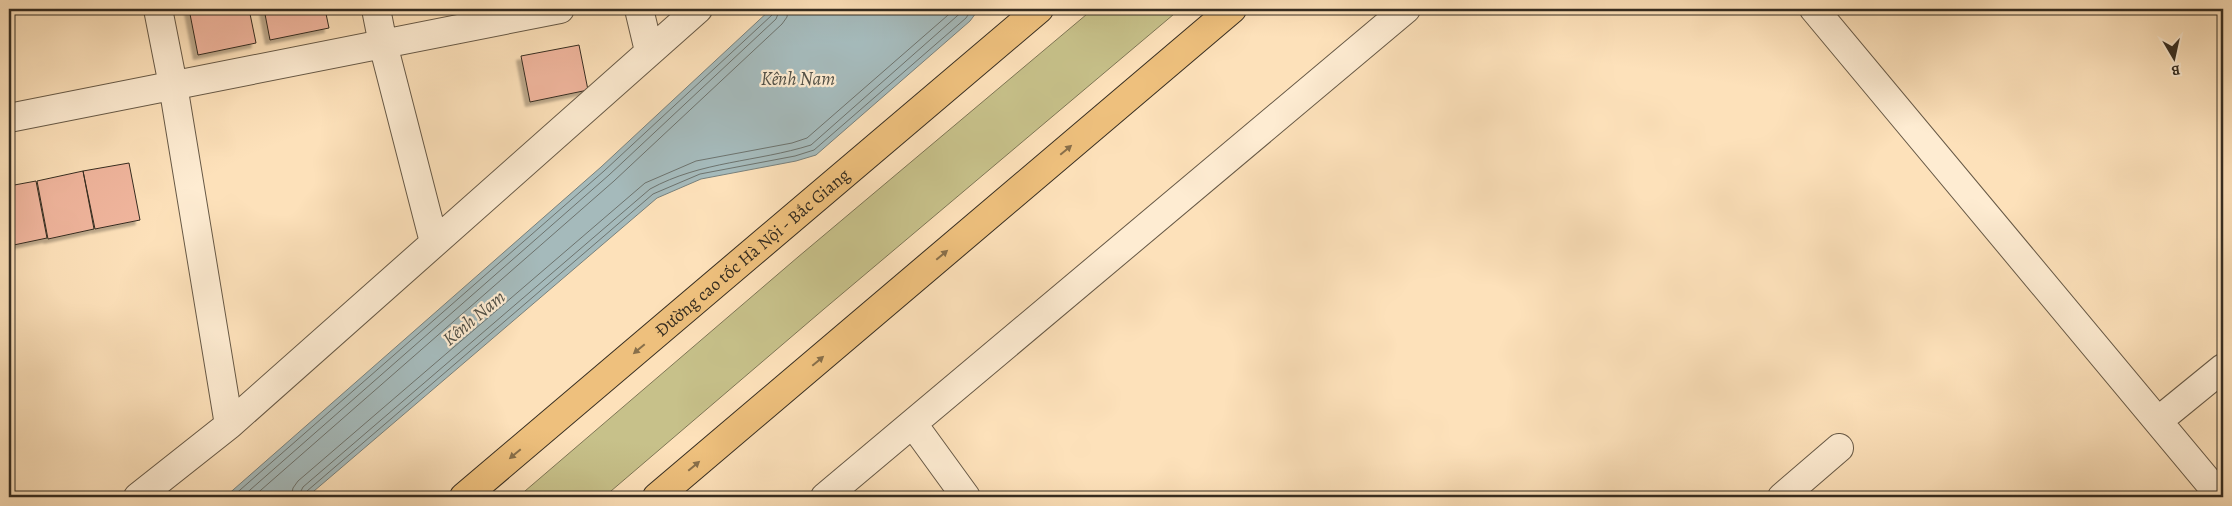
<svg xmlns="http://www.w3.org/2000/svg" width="2232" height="506" font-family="Alegreya,serif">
  <defs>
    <filter id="shadow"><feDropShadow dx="-4.5" dy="4.5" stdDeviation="1" flood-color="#0004"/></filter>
  </defs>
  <rect width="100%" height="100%" fill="#fde1ba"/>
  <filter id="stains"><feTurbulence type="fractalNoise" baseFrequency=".004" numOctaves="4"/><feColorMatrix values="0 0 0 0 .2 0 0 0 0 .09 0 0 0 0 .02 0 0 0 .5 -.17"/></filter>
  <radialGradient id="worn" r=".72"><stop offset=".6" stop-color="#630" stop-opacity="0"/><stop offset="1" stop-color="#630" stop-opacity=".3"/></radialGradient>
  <path fill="#c7c18a" stroke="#7e7655" d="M1093,9H1180L824,309L604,497H518L798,257Z"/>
  <path fill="#a5babb" stroke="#78817d" d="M771,9H979L970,21L816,155L796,161L701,179L657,198L307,497H225L601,167Z"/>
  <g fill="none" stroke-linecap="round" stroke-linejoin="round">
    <path stroke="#6d736e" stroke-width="1" d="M232,497L604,171L772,15L774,9
      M242,497L609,175L776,19L780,9
      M253,497L614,181L782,24L787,17L788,9
      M291,497L293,488L298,481L645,183L696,161L792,143L807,138L955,9
      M298,497L303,487L650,189C701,161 757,162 811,145L965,9
      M305,497L307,491L653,194L700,174L795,156L814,150L966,18L972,9"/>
  </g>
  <path fill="#f1b69e" stroke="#352c20" filter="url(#shadow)" d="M189,9H249L256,43L198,55Z
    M264,9H325L329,28L270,40Z
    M579,45L588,90L530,102L521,56Z
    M129,163L140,220L95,229L83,171Z
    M83,171L94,229L48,239L37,181Z
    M36,181L47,238L9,246V186Z"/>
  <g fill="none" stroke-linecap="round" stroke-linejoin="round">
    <defs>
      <path id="minor" d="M158,9L173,85L229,425
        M376,9L383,44L434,242
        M639,9L649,51
        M1814,9L2221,497
        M9,118L560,9
        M2158,421L2223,368
        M913,424L966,497
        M138,497L229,425L698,9
        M825,497L1406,9
        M1782,497L1839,448"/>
      <g id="highway">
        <path id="s1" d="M464,497L1039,9"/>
        <path d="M657,497L1232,9"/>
      </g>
    </defs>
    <use href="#minor" stroke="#675946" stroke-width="30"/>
    <use href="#highway" stroke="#352c20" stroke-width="30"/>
    <use href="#minor" stroke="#feecd2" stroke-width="28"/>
    <use href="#highway" stroke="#eec07d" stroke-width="28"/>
  </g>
  <defs><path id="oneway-solid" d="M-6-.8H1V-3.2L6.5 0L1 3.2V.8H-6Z" transform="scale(1.25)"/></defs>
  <g fill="#886f4a">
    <use href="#oneway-solid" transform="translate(1066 150) rotate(-40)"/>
    <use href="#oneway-solid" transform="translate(942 255) rotate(-40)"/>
    <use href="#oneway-solid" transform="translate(639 349) rotate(140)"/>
    <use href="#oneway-solid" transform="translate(818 361) rotate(-40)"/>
    <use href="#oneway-solid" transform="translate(515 454) rotate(140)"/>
    <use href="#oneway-solid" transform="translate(694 466) rotate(-40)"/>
  </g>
  <g text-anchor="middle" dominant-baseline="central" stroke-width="4.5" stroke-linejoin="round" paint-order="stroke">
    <g font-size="18" fill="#352c20" stroke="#feecd2">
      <text stroke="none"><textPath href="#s1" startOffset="378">Đường cao tốc Hà Nội - Bắc Giang</textPath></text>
    </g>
    <g font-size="19" font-style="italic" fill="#515047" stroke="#feecd2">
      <text x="798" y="79">Kênh Nam</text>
      <text transform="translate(474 318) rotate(-40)">Kênh Nam</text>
    </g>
  </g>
  <rect width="2232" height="506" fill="none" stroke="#fde1ba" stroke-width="30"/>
  <rect x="10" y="10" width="2212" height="486" fill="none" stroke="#352c20" stroke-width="2.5"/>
  <rect x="15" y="15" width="2202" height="476" fill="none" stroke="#352c20"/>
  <g transform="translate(2174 58) rotate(171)" stroke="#feecd2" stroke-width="4" paint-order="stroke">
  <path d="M0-4L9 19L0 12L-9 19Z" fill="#352c20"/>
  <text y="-8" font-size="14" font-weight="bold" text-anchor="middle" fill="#352c20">B</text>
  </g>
  <rect width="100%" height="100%" filter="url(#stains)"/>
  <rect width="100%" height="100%" fill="url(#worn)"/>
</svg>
